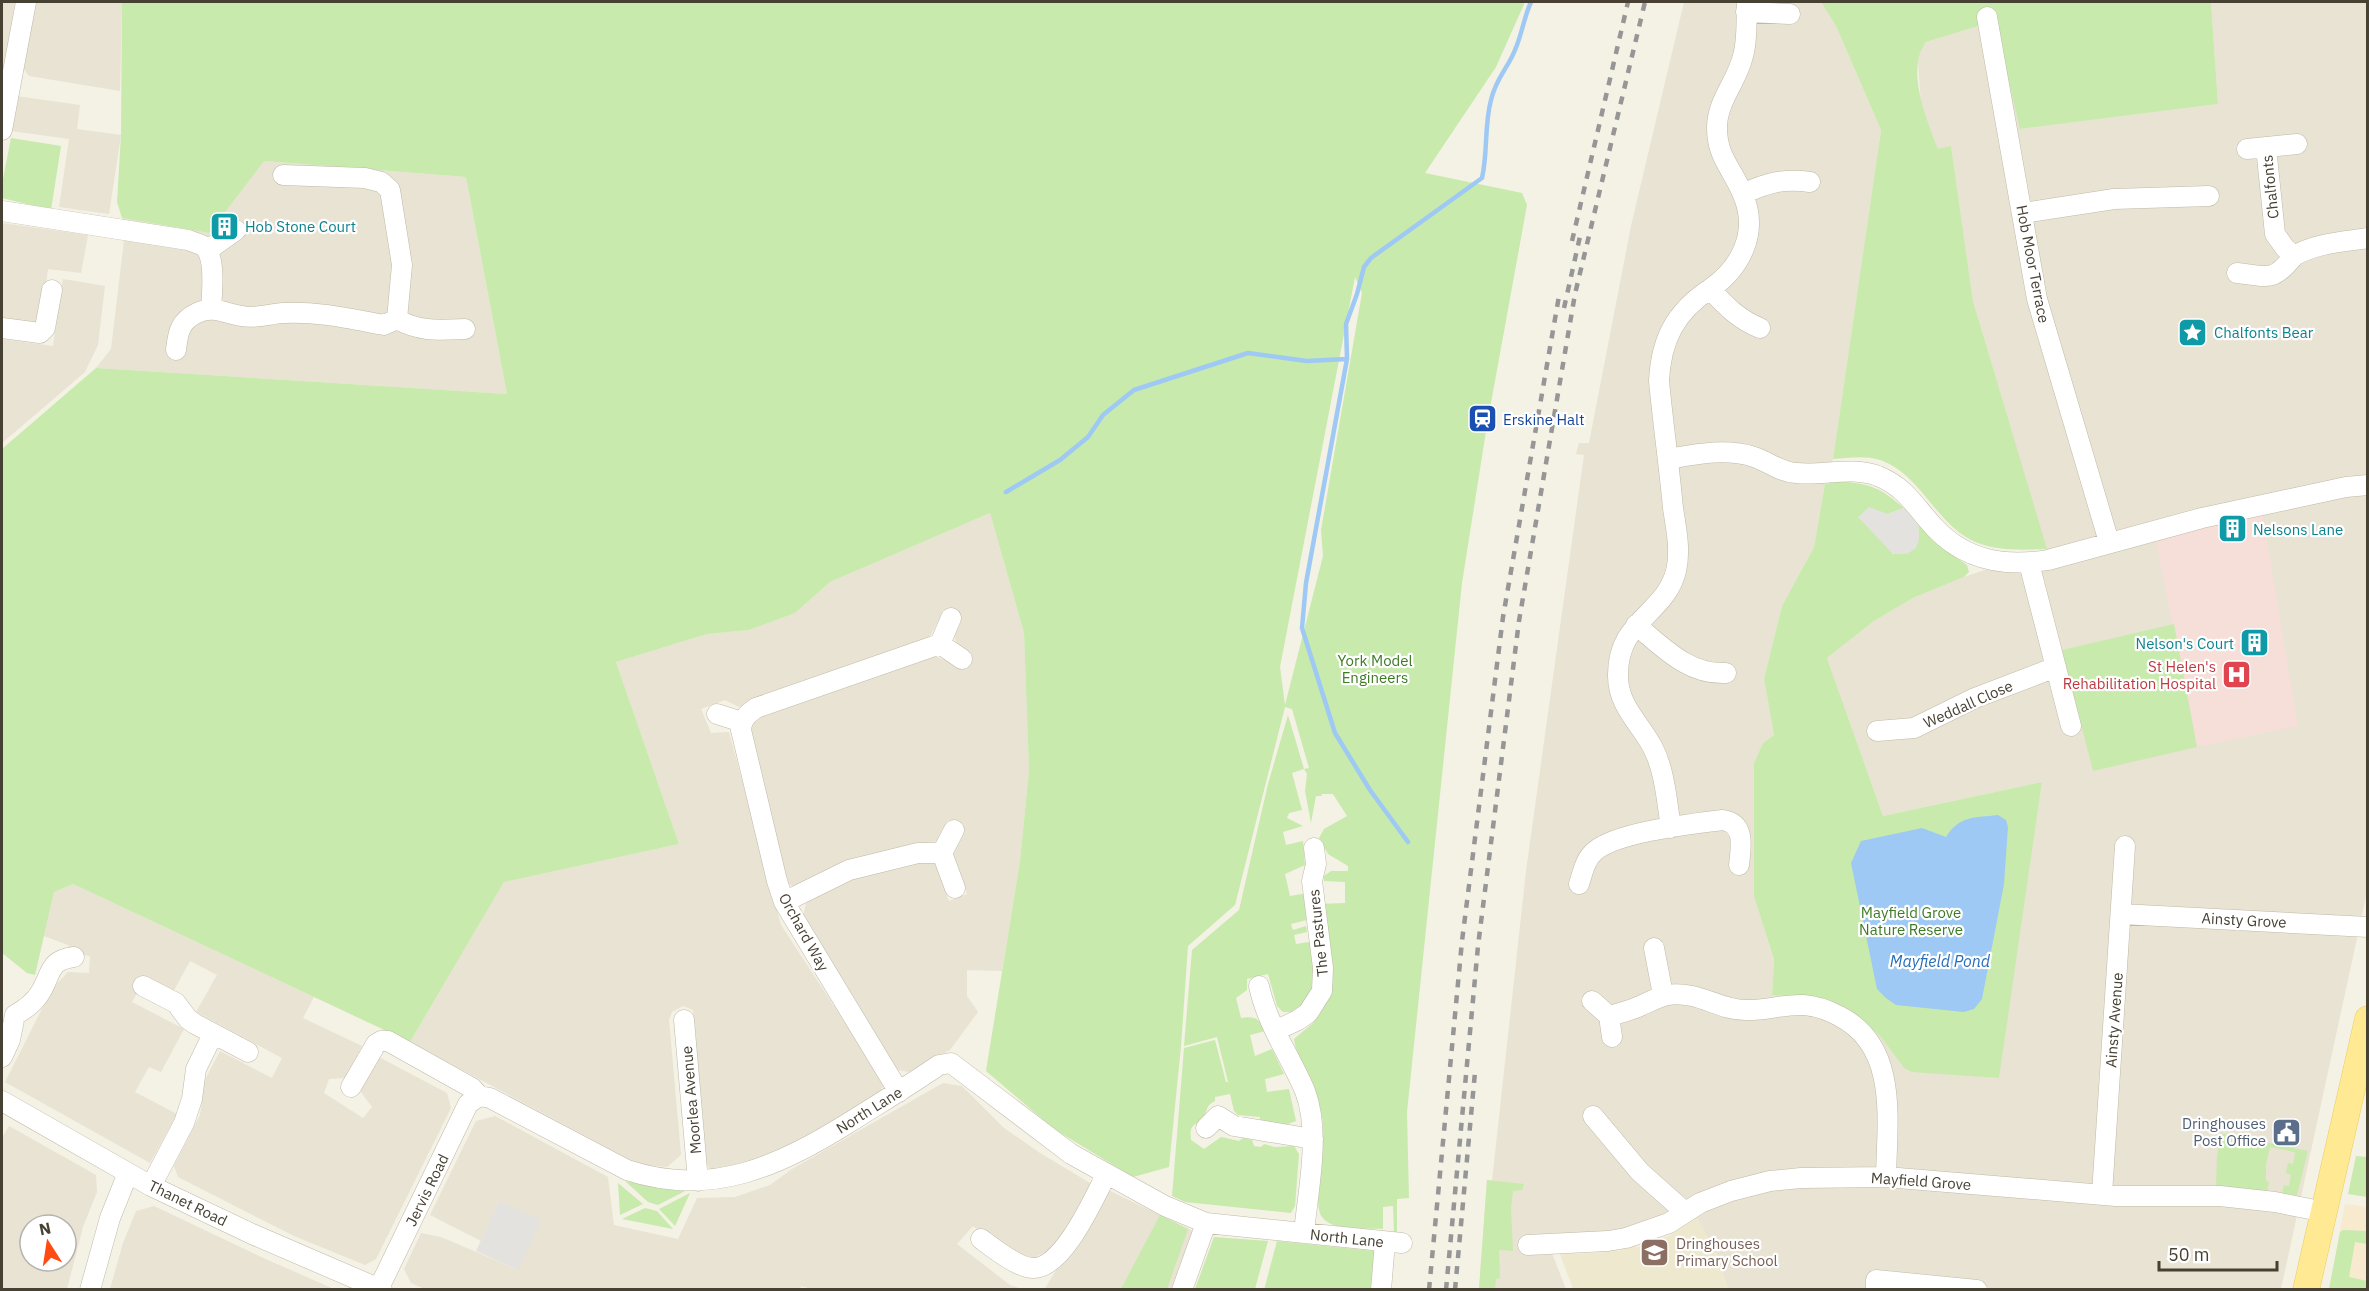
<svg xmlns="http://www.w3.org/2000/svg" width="2369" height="1291" font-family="'IBM Plex Sans',sans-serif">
  <rect width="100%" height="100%" fill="#f4f1e5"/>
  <path fill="#e8e3d3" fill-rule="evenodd" d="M2,2H15L2,78Z
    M34,2H122L120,91L29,76L23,68Z
    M1684,2H1821L1836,26L1881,130L1833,459L1825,484L1814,547L1782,606L1764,679L1774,735L1763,743L1754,763V895L1774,961L1772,994L1818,997L1858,1016L1880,1036L1904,1068L1998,1078L2042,782L1883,816L1827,658L1874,621L1913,598L1964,577L2046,549L1973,301L1951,147L1938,150L1921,104L1918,62L1920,50L1926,42L1995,21L2021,129L2218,104L2211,2H2367V892L2281,1289H1728L1717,1255L1695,1215L1618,1232L1546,1238L1566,1289L1479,1290L1487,1180L1492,1181L1526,871L1584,455L1576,454L1579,443H1589L1631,226Z
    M16,96L80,105L77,129L121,135L109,214L59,207L69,139L11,131Z
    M263,161L466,177L507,394L96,368L111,349L125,232L122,218L209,233Z
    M2,223L88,235L81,273L48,269L41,318L29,327L2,322Z
    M63,279L105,286L98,345L85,372L2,443V339L53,346Z
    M990,513L1024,633L1029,770L1020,861L1002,971L967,970V996L978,1012L950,1050L909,1072L897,1070L803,916L807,900L851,877L931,859L937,867L949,901L967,894L953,853L963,827L948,820L937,841L915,845L798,888L783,882L747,734L751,723L765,714L934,656L964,667L971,653L958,646L954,636L961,616L944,610L931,635L922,642L739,707L725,700L701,709L711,733L729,732L781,925L885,1084L879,1093L788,1148L765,1160L711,1170L700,1154L693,1010L683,1006L672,1012L669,1020L681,1155L667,1167L638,1164L410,1042L504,882L679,844L616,662L707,634L749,630L795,613L830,582Z
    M73,884L314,997L303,1018L362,1046L345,1078L329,1079L324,1093L363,1118L372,1107L358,1088L377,1056L447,1093L451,1108L376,1259L365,1265L294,1236L178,1177L174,1166L200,1115L205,1080L220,1051L272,1078L282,1058L196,1012L217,975L190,961L172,994L144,980L132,1002L184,1029L161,1072L149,1067L135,1092L177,1114L150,1163L5,1082L52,989L68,972L89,973L90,956L73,953L68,945L44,936L54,892Z
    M943,1083L962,1086L1004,1128L1040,1153L1090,1183L1088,1198L1061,1239L1046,1252L1029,1260L992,1241L973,1226L957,1244L1010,1285L1022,1289L816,1290L801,1286L800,1290H427L411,1283L404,1269L421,1233L441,1237L518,1270L499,1201L481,1241L430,1215L476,1121L495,1116L608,1177L614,1225L678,1239L697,1198L735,1197L770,1185L792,1169Z
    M9,1126L96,1175L97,1192L83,1227L67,1289H2V1138ZM30,1225H66V1261H30Z
    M1106,1189L1193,1231L1171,1289L1044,1290Z
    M154,1206L261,1257L334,1289H110L123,1243L136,1211Z"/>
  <path fill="#f7eacf" d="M2345,1204L2367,1207V1289L2329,1290Z"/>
  <path fill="#eee8ce" d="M1695,1215L1717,1255L1728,1289H1573L1560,1254L1593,1253L1615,1249L1618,1251L1633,1245L1638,1247L1671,1235Z"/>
  <path fill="#f5dfd8" d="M2263,515L2298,726L2197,747L2155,538Z"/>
  <path fill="#c8eaac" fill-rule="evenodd" d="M122,2H1525L1496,67L1425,173L1522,193L1527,205L1487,425L1462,583L1407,1112L1409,1198L1397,1199V1235H1394L1393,1206L1383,1207V1229C1366,1228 1333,1232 1322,1217C1312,1204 1324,1145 1323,1126C1322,1106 1314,1087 1305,1069C1301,1060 1295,1050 1294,1039L1313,1023L1310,1018C1341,986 1326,943 1319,904L1345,903V882L1324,881V876L1331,871H1348V866L1328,854L1319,838L1324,829L1347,816L1333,794H1322L1321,796H1316L1311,823L1305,791L1307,774L1304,769L1292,773L1302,810L1289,813L1287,818L1303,826L1283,832L1286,845L1303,841L1305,865L1285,874L1290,896L1307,893L1311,919L1291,924L1293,930L1306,926L1307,932L1294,935L1296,944L1309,942L1314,946C1317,973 1321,1000 1293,1015L1292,1012H1283L1277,1006L1268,974L1247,979V990L1236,998L1241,1018C1255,1016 1259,1018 1265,1031L1250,1035L1255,1056L1272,1049L1284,1074L1265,1079L1267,1092L1289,1089L1296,1121L1288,1124L1287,1129L1260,1125V1117L1238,1115L1234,1111L1230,1094L1215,1097V1101C1206,1105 1208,1109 1204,1116C1196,1127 1189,1122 1191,1140L1204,1149L1221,1137L1239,1141L1243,1138L1252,1140L1254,1146L1261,1147L1264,1144L1275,1147L1294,1146L1299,1154L1295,1206L1291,1213L1185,1202L1172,1196L1184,1048L1215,1040L1226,1082H1228L1217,1037L1184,1046L1192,950L1239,910L1268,784L1288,715L1304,769L1309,768L1292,709L1285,707L1235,905L1188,946L1181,1046L1169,1167L1133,1177L1054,1129L986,1071L1020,861L1029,770L1024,633L990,513L830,582L795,613L749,630L707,634L616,662L679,844L504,882L410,1042L73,884L54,892L35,975L27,973L2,953V449L96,368L507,394L466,177L264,161L209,233L122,218L117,202L121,135ZM1355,277L1362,293L1321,530L1323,556L1285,705L1280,667Z
    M1821,2H2211L2218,104L2020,129L1995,21L1926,42C1905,70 1927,120 1938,149L1951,146L1973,301L2047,549C2025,550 1998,551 1978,543C1937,528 1922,474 1880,460C1865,455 1848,458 1833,459L1881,130L1836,26Z
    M11,138L61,146L51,210L2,198V184Z
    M1841,481C1873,485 1879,487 1904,508L1888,514L1892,554H1907L1919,539L1918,524L1933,541L1967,565L1969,572L1964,577L1913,598L1874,621L1827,658L1883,816L2042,782L1999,1078L1912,1072L1904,1068L1880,1036L1858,1016L1818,997L1772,995L1774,960L1754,896V763L1763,743L1774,735L1764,679L1782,606L1814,547L1825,484Z
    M2174,624L2197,747L2093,771L2062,650Z
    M2220,1133L2308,1151L2297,1195L2282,1194L2284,1185L2289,1186L2291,1175L2286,1173L2288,1163L2293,1164L2295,1152L2270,1147L2266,1164V1181L2269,1182L2267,1191L2216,1186L2217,1157Z
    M2356,1156L2367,1157V1197L2348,1194Z
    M1487,1180L1524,1184L1522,1190L1513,1191L1511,1208L1513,1251L1499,1250L1500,1278L1496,1279L1495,1289H1479Z
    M625,1181L685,1191L658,1205L648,1202Z
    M618,1183L643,1204L620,1215Z
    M690,1193L675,1226L659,1209Z
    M645,1208L657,1211L673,1229L622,1219Z
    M1160,1215L1188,1229L1167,1289H1121Z
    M2343,1230L2367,1231V1244L2355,1242L2349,1277L2367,1281V1289H2329L2340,1232Z
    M1214,1237L1268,1241L1255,1289H1195Z
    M1277,1241L1375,1251L1373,1289L1264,1290Z"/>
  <path fill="#e4e2de" d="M1869,507L1888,514L1904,508L1918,524L1919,539L1916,548L1907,554H1893L1858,517Z
    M499,1201L541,1220L518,1270L476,1251Z"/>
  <path fill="#9ec9f4" d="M1998,815L2006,820L2008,827L2004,884L1982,999L1974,1009L1964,1012L1896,1005L1886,998L1877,989L1851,863L1861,841L1922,828L1946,837C1960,815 1974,818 1998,815Z"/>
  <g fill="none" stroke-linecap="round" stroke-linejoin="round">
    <path stroke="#9ec9f4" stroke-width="4.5" d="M1006,492L1060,460L1088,437L1103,415L1134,390L1248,353L1307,361L1347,359
      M1408,842L1370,790L1335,733L1302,628L1306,583L1347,359L1346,324L1357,294L1364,267L1371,258L1482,178C1488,152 1484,126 1491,100C1496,78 1508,68 1515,50C1522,34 1524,17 1531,2"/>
    <defs>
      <path id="minor" d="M1746,12L1790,14
        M1987,17L2037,299L2109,542
        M2,130L26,2
        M2266,147L2275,234L2285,248L2294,256C2316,243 2342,242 2368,238
        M2247,149L2297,144
        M1743,194C1766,183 1784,178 1810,182
        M2,211L188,240C195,243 205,244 208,252C215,265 212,294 211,309
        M2023,213L2114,199L2209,196
        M208,250L236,230
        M2237,273C2269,276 2272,283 2294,256
        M1710,289C1741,268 1759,232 1743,195C1733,169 1717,158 1717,128C1717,100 1737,82 1743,56C1748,39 1746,19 1747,2
        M397,319C419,332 439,330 465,329
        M2,328L40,333L45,328L52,290
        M176,350C178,332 180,321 197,313C213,305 226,314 242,316C256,319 269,314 283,313C317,311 351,319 384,325L397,319L402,265L390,190L381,182L365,178L283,175
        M1668,459C1697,454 1726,448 1754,457C1769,462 1780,472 1796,473C1824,476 1851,466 1878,476C1907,488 1915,507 1935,528C1966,561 2005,567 2048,560L2202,518L2346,487L2368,485
        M2029,563L2071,726
        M951,618L940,644L962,659
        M1636,625C1663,647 1688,675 1726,673
        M717,714L742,722
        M1877,731L1914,728L1975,698L2056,667
        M1671,828C1667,803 1665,771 1653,748C1640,723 1618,706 1618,676C1617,620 1665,615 1676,571C1681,551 1676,528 1673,508C1669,465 1663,423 1659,381C1661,340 1675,312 1710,289C1726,306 1738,319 1760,328
        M954,830L942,853L955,888
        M1579,884C1583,872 1585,859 1595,851C1617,832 1691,824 1722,820C1746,823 1741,847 1739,865
        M784,902L849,870L918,853H942
        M2121,914L2368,927
        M1654,948L1663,995
        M143,986L176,1003L188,1019L195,1024L248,1052
        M1259,986C1267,1024 1290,1056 1305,1091C1321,1133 1308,1189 1304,1233
        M1592,1001L1609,1016L1612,1037
        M1609,1016C1619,1013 1630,1011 1640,1006C1660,997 1668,991 1692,996C1710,1000 1726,1010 1745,1010C1764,1011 1784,1004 1804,1005C1816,1006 1828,1010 1839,1016C1899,1046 1887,1121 1886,1177
        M684,1020L698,1181
        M1275,1031L1298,1020L1308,1013L1322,991L1323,968L1312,881L1316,864L1314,848
        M2,1057L10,1040L15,1015C26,1009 34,1003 40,993C52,974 48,960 74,957
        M351,1087L376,1044L381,1041H388L472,1088L479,1096L490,1098L627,1170C712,1198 779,1166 850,1122C880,1103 910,1085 939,1065L951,1063L1071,1154L1165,1206L1206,1223L1402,1243
        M899,1092L784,902L777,881L741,730C742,719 746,715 756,708L940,644
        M2,1101L151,1186L252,1234L382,1290
        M1593,1116L1640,1172L1685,1212
        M1206,1128L1218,1116L1234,1126L1313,1139
        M151,1186L184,1123L192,1099L196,1069L213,1034
        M2102,1194L2125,846
        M981,1239C993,1248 1018,1268 1033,1268C1063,1269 1094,1198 1106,1175
        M1528,1245L1608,1241L1626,1238L1669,1223L1700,1203L1731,1191L1770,1181L1801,1178L1886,1177L2116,1196H2220L2275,1202L2325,1212
        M379,1288L468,1104L479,1096
        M90,1290L110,1218L128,1173
        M1182,1290L1206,1223
        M1381,1290L1385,1242
        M1876,1290V1280L1977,1290"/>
      <path id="major" d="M2306,1290L2368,1019"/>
    </defs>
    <use href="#minor" stroke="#c0b9a7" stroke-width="21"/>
    <use href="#major" stroke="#eacc5d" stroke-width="27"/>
    <use href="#minor" stroke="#fff" stroke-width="20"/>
    <use href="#major" stroke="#ffea93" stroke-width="26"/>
    <path stroke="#969696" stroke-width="4.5" stroke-dasharray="8 8" stroke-linecap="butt" d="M1572,241L1628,2
      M1564,308L1581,232
      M1429,1290L1462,941L1503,617L1559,296
      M1446,1290L1478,946L1519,621L1575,294L1645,2
      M1455,1290L1475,1072"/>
  </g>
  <defs>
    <symbol id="building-square" viewBox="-11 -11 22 22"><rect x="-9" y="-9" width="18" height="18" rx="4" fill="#0f9aa8" stroke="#fff"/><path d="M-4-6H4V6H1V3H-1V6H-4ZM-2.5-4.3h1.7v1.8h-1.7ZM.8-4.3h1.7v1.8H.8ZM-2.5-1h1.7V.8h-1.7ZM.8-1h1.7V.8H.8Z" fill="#fff"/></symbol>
    <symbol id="sight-square" viewBox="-11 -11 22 22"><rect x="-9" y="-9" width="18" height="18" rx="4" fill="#0f9aa8" stroke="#fff"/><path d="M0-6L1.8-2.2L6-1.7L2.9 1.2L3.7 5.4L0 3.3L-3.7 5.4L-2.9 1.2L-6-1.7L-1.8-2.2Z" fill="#fff"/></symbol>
    <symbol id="station-square" viewBox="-11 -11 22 22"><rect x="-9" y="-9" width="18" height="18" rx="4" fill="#1a4fb4" stroke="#fff"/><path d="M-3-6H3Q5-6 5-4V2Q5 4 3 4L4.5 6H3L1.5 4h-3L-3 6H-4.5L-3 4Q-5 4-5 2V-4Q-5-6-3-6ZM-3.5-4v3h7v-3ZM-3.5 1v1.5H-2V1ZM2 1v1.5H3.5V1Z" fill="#fff"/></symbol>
    <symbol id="hospital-square" viewBox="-11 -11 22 22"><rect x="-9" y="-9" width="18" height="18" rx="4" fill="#e0444e" stroke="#fff"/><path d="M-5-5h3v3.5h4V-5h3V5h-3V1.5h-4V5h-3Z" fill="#fff"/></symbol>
    <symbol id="civic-square" viewBox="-11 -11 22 22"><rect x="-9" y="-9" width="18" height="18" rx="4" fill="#5c6f8a" stroke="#fff"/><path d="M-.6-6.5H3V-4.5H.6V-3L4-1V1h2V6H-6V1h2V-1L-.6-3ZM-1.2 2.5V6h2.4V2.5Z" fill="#fff"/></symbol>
    <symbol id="school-square" viewBox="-11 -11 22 22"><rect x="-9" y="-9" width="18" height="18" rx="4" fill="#8d6e63" stroke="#fff"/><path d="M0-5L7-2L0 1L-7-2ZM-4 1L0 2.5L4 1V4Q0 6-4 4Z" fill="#fff"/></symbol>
  </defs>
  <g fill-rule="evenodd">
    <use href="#building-square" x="208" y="210" width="33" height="33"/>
    <use href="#sight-square" x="2176" y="316" width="33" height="33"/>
    <use href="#station-square" x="1466" y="402" width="33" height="33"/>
    <use href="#building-square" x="2216" y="512" width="33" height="33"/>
    <use href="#building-square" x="2238" y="626" width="33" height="33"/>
    <use href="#hospital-square" x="2220" y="658" width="33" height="33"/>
    <use href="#civic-square" x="2270" y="1116" width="33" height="33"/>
    <use href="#school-square" x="1638" y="1236" width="33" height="33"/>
  </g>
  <g text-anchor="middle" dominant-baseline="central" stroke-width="4.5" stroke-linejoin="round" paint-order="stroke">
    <g font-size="15" fill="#474134" stroke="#fff">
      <text transform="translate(2270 187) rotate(-96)">Chalfonts</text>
      <text transform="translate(2033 264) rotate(79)">Hob Moor Terrace</text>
      <text transform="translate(1968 704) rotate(-24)">Weddall Close</text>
      <text transform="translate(2244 920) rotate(3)">Ainsty Grove</text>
      <text transform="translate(804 932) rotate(61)">Orchard Way</text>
      <text transform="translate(1318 933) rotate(-96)">The Pastures</text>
      <text transform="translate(2114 1020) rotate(-86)">Ainsty Avenue</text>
      <text transform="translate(691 1100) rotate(-95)">Moorlea Avenue</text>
      <text transform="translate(869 1110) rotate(-32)">North Lane</text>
      <text transform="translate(1921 1181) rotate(4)">Mayfield Grove</text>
      <text transform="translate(427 1190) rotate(-64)">Jervis Road</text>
      <text transform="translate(188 1203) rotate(26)">Thanet Road</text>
      <text transform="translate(1347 1238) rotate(6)">North Lane</text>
    </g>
    <g font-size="15" fill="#0d838f" stroke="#fff" text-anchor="start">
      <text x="245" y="226">Hob Stone Court</text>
      <text x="2214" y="332">Chalfonts Bear</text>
      <text x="2253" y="529">Nelsons Lane</text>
      <text x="2234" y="643" text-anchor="end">Nelson's Court</text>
    </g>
    <g font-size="15" fill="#164399" stroke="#fff" text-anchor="start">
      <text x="1503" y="419">Erskine Halt</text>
    </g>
    <g font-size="15" fill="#3e7b25" stroke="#fff">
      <text x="1375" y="660">York Model<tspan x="1375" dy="17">Engineers</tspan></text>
      <text x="1911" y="912">Mayfield Grove<tspan x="1911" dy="17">Nature Reserve</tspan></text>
    </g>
    <g font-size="15" fill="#be3a42" stroke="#fff" text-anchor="end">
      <text x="2216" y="666">St Helen's<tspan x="2216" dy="17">Rehabilitation Hospital</tspan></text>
    </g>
    <g font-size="15" fill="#4e5e75" stroke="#fff" text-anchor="end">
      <text x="2266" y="1123">Dringhouses<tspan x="2266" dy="17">Post Office</tspan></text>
    </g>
    <g font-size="15" fill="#785e54" stroke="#fff" text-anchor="start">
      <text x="1676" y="1243">Dringhouses<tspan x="1676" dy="17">Primary School</tspan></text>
    </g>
    <g font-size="16" font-style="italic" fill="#286eb8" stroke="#fff">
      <text x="1940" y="961">Mayfield Pond</text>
    </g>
  </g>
  <rect width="2369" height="1291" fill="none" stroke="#474134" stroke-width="6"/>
  <g transform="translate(48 1243) rotate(348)"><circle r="28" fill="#ffffff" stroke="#b5b3ae" stroke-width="1.5"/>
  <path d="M0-4.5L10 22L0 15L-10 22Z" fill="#ff4b11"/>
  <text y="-9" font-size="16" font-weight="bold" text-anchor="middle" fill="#474134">N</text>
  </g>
  <path d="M2159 1261v9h118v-9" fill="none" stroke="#474134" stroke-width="3"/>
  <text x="2168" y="1261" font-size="18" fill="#474134" stroke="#ffffff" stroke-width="4.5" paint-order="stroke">50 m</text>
</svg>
